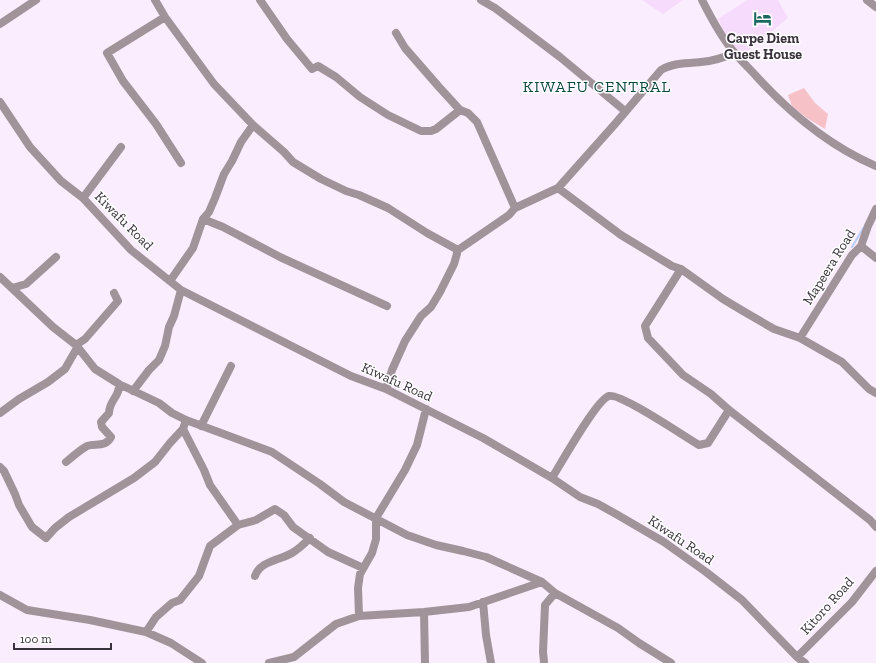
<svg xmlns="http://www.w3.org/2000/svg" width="876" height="663" font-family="'Zilla Slab',serif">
  <rect width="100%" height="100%" fill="#faedfd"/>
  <path fill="#f6dbfc" d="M642,0H683L663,14Z
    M747,0H778L788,18L742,56L728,38L718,19Z"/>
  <path fill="#f7c2c7" d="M804,88L815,103L828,114L825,129L807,118L792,106L788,95Z"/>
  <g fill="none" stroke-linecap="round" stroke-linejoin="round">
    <path stroke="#bbcdf7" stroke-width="2" d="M852,247L864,227"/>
    <path stroke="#a1939a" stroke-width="8" d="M155,0L165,17L214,84L253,125L284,152L293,162L321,179L346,191L359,195L388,208L427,233L458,250
      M260,0L287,39L312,69L318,66L336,77L360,97L388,115L421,131H431L436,129L460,110
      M481,0L495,8L560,57L625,111
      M702,0C711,18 721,37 734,52C741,61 750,69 757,77C791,114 829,146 876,166
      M867,0L876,7
      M165,17L107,53L123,81L156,124L181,163
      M0,24L36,0
      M396,33L405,48L439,87L460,110L468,113L477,122L515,208
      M0,102L30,147L61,181L83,198L131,250L181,290L351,376L386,389L483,438L552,478L580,497L598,504L616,514L664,542L706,572L742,600L797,657L805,663
      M558,188L621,235L672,266L681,269L723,299L743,311L774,329L800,338L842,362L869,389L876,393
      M83,198L121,147
      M203,219L223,227L280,257L387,306
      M861,246L876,258
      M681,269L645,326L648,338L683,375L711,394L729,410L870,520L876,527
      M0,277L53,327L76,345L95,369L119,384L159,403L172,413L186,420L272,452L320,484L344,502L407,535L436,545L463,551L486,557L542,582L555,593L618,628L639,643L671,663
      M170,281L193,248L203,219L209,212L215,198L224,174L232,161L241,142L253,125
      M12,288L26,284L56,257
      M800,338L852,255L861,246L868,226L876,209
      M76,345L85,339L118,301L114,293
      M386,389L392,370L405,341L421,316L431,307L440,292L454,264L458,250L509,215L515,208L558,188L615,124L661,70C672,63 688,63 701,62C713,61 723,58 734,53
      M133,391L149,370L159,360L165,346L169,327L174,316L181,290
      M0,413L19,399L48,382L65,369L77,348
      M201,426L231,366
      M66,462C72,457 80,450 87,446C96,443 105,448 111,437L102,427L101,422L109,413C109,400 120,397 119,384
      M0,467L4,471L15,494L19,505L32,527L46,538L55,528L69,517L134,478L155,462L170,443L183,429L186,420
      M552,478C560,465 597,399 609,396C621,393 685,437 699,445L708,443L729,410
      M238,525L256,520L275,509L284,515L293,527L328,552L363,568
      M255,576C260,561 280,560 292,553C299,549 304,544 310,538
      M0,595L27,610L90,620L146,632L171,643L202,663
      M483,602L486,635L491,663
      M424,612L425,663
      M359,616L358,588L360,574L372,553L376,539V518L405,470L417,445L426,409
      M146,632L156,617L172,603L180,600L199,576L210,546L238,525L210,485L204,470L183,429
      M797,657L852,602L876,571
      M544,662L543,652L545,605L555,593
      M269,663L294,657L336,624L359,616L424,612L469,607L542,582"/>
  </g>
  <defs>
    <symbol id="hotel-bare" viewBox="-9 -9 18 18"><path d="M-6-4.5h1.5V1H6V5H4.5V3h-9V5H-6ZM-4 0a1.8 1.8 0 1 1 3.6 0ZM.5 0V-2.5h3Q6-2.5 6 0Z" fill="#1b6761" stroke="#fff" stroke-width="2.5" paint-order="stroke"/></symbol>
  </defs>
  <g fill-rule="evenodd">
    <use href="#hotel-bare" x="750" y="6" width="25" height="25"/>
  </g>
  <g text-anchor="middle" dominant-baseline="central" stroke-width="3" stroke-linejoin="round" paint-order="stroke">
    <g font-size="14" font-weight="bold" fill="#3a323c" stroke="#fff">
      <text x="763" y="38">Carpe Diem<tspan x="763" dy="16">Guest House</tspan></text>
    </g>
    <g font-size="14" fill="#3a323c" stroke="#fff">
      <text transform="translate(124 221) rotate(45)">Kiwafu Road</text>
      <text transform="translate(829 267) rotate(-58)">Mapeera Road</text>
      <text transform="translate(397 382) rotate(24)">Kiwafu Road</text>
      <text transform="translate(681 540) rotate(34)">Kiwafu Road</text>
      <text transform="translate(827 606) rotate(-48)">Kitoro Road</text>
    </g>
    <g font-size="16" letter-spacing="1" fill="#084843" stroke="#fff">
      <text x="597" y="86">KIWAFU CENTRAL</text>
    </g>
  </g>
  <path d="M14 643v6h97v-6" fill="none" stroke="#3a323c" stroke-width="2"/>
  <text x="20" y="643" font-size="12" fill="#3a323c" stroke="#ffffff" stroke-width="3" paint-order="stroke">100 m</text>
</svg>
